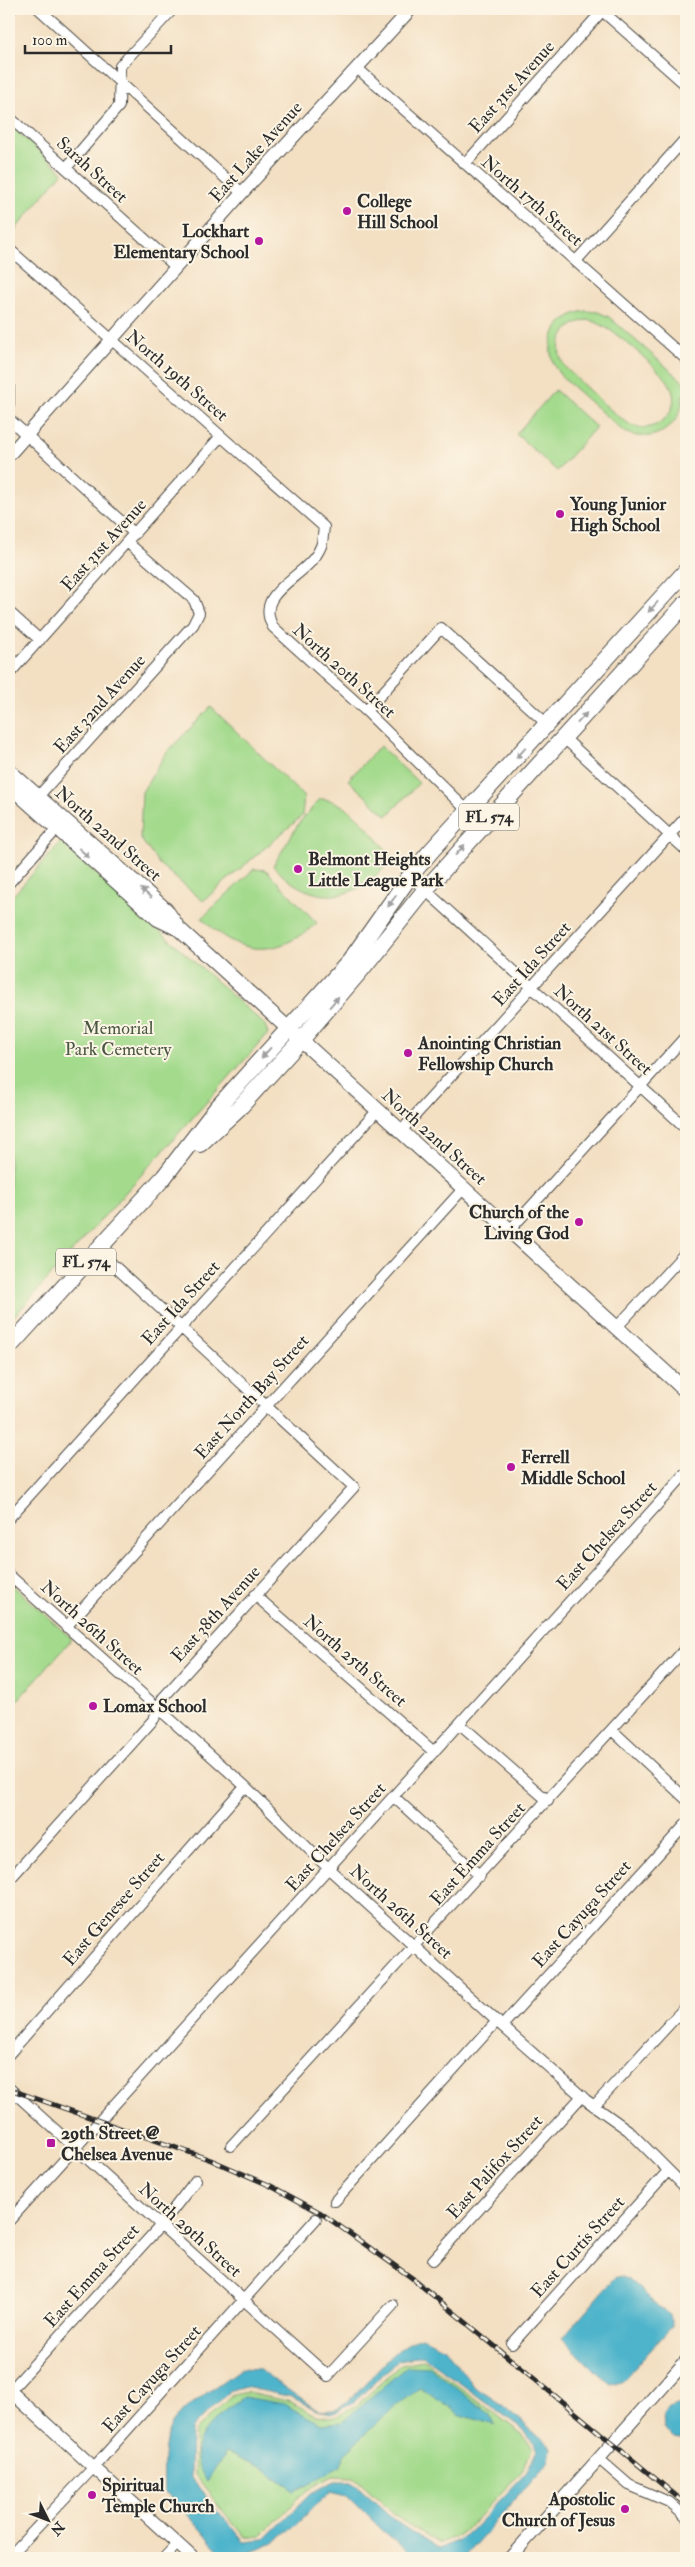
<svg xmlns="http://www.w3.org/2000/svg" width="695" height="2567" font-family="'IM FELL Double Pica',serif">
  <rect width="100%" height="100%" fill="#fcf5e5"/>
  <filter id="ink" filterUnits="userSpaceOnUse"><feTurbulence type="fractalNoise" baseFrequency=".02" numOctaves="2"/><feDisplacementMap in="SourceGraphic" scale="10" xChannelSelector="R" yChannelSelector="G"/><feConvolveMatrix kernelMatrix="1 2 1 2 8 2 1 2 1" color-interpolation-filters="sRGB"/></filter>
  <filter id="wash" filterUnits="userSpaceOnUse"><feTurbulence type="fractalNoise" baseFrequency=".0096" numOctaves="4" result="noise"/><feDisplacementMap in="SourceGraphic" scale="20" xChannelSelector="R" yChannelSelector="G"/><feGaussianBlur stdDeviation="1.12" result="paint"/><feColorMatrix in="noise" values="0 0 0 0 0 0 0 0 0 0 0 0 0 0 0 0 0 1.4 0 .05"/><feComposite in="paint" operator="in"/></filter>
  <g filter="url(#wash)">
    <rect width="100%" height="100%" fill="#f3dfc2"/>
    <path fill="#a3da8c" stroke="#67825c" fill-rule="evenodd" d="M9,124L63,172L9,237Z
      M586,311L598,312L609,317L686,384V396L683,394C684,426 652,447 623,431L563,378C539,354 552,315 586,311ZM587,320C607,321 652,364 667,380C674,390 676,402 670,412C662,425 647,431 633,426C618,419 579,381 566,368C551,348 563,324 587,320Z
      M555,390L596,427L557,471L516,434Z
      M211,707L304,797L302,816L203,901L159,864L140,838L142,792L166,753Z
      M380,746L419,783L387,816L348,780Z
      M320,799C348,798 376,837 392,858C358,904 312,908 273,866L299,823Z
      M61,842L265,1025L268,1034L9,1322V900Z
      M254,869L266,870L317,923C277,958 239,957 202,918Z
      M9,1582L72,1639L9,1710Z
      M424,2360L522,2434L532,2449L523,2470L463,2533L439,2544L401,2520L354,2477L333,2476L308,2489L261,2536L245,2538L194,2475L195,2431L230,2396L247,2392L291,2402L315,2415L333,2417L356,2406L401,2364Z"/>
    <path fill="#4db4cb" stroke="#3c707b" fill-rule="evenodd" d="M621,2276L627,2278L668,2314L672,2321V2326L624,2380L611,2384L598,2374L562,2338L614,2278Z
      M422,2337L445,2348L472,2385L502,2405L552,2448L550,2461L463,2558H416L387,2535L347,2495L331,2491C303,2516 264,2567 220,2551C213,2546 207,2537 202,2531C190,2517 178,2504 164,2492C163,2475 163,2442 170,2427C177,2411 226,2380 241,2368L258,2369L317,2410C325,2411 336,2411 343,2405C372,2384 386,2348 422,2337ZM423,2356L524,2430L537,2450L526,2473L466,2536L440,2549L437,2548L398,2523L352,2481H335L311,2493L264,2540L244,2542L190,2478L191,2429L228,2392L245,2387L292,2397L316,2410L332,2413L354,2402L398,2360Z
      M407,2366L430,2367L491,2415L495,2425L461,2415L420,2388L397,2404L343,2455L341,2466L295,2491L262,2468L226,2452L207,2482C204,2476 200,2470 198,2464C189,2434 224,2412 244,2397L285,2404L321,2424L342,2422Z
      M686,2402V2440L675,2438L664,2429L663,2415L669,2408Z"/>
  </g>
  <g filter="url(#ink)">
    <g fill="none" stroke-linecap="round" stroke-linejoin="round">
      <defs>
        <path id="minor" d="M39,9L242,193
          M600,9L686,85
          M9,12L11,9
          M357,68L686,359
          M9,117L176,267
          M465,164L604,9
          M66,168L119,106L120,66L173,9
          M9,249L324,527C323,533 323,541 321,546C309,578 252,590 273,627L366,711L482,825
          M576,261L686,138
          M9,385V404
          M9,419L135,534
          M9,612L40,640
          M9,674L221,436
          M366,711L441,628L547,724
          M564,738L686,850
          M34,801L193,625L199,613L194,600L128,543
          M410,876L686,1128
          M9,883L62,823
          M401,1131L686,817
          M509,1231L686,1036
          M616,1328L686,1252
          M9,1518L377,1111
          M9,1575L245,1786L329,1869L502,2026L586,2100L628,2130L686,2188
          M255,1595L434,1752
          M66,1627L463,1189
          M460,1724L548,1801
          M613,1731L686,1799
          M394,1797L480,1876
          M9,1880L154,1719L163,1698L354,1487L97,1250
          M502,2026L686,1824
          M9,2054L245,1786
          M9,2088L328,2376L393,2305
          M594,2106L686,2006
          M231,2146L686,1648
          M335,2201L497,2021
          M9,2221L686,1473
          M433,2260L582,2096
          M512,2344L668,2171
          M9,2392L161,2225L196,2180
          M599,2459L629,2485L669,2502L686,2517
          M9,2557L94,2467L316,2219
          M164,2558L177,2544"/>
        <path id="tertiary" d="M9,455L242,193L411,9
          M9,2390L193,2558
          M510,2558L686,2361"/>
        <path id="secondary" d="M9,771L166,910L179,929L686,1391
          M9,785L158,919L177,928"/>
        <path id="primary" d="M200,1144L240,1107L302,1039L361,970L425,890L686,603
          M9,1347L164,1177L217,1108L350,961L410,876L431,851L686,571"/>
      </defs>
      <use href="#minor" stroke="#494642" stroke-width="12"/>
      <use href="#tertiary" stroke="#494642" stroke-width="14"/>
      <use href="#secondary" stroke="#494642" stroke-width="16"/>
      <use href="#primary" stroke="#494642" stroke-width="18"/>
      <use href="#minor" stroke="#fff" stroke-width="10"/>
      <use href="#tertiary" stroke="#fff" stroke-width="12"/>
      <use href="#secondary" stroke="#fff" stroke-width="14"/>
      <use href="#primary" stroke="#fff" stroke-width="16"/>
      <defs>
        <path id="rail" d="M9,2089L211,2160L269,2185L321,2213L412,2278L686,2504"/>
      </defs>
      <use href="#rail" stroke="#2b2b2b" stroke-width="5"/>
      <use href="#rail" stroke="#fcf5e5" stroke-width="3" stroke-dasharray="9" stroke-linecap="butt"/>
    </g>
    <defs><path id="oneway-solid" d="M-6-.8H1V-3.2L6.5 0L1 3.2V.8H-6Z" transform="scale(1.25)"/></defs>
    <g fill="#a0a0a0">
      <use href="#oneway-solid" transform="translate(653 607) rotate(132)"/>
      <use href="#oneway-solid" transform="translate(582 718) rotate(-48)"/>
      <use href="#oneway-solid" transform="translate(521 753) rotate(132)"/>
      <use href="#oneway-solid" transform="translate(460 850) rotate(-49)"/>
      <use href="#oneway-solid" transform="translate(84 853) rotate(42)"/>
      <use href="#oneway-solid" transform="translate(146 893) rotate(-139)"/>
      <use href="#oneway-solid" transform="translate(392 901) rotate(125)"/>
      <use href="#oneway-solid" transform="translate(334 1002) rotate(-49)"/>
      <use href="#oneway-solid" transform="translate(266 1053) rotate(132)"/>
    </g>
  </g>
  <g fill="#b5179e" stroke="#fcf5e5" stroke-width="2">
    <circle cx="347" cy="211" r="5"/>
    <circle cx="259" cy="241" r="5"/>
    <circle cx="560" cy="514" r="5"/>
    <circle cx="298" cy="869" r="5"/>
    <circle cx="408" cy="1053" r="5"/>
    <circle cx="579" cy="1222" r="5"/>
    <circle cx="511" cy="1467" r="5"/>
    <circle cx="93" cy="1706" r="5"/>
    <rect x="46" y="2138" width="10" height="10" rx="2.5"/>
    <circle cx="92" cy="2495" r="5"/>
    <circle cx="625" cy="2509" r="5"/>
  </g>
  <g text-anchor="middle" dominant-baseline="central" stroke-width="4" stroke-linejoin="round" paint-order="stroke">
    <g fill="#fcf5e5" stroke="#6a6863" stroke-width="1">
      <rect x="459" y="803.5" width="60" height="27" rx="4"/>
      <rect x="56" y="1248.5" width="60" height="27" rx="4"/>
    </g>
    <g font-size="16" font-weight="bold" fill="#2b2b2b">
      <text x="489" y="817">FL 574</text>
      <text x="86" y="1262">FL 574</text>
    </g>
    <g font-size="18" fill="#2b2b2b" stroke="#fcf5e5">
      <text transform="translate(512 87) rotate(-48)">East 31st Avenue</text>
      <text transform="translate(256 152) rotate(-48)">East Lake Avenue</text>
      <text transform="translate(92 170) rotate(42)">Sarah Street</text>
      <text transform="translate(532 201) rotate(41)">North 17th Street</text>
      <text transform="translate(177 376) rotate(41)">North 19th Street</text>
      <text transform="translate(104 545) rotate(-48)">East 31st Avenue</text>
      <text transform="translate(344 671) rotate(42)">North 20th Street</text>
      <text transform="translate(100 704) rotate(-48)">East 32nd Avenue</text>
      <text transform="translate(108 834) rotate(41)">North 22nd Street</text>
      <text transform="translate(532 964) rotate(-48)">East Ida Street</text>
      <text transform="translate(603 1030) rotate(42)">North 21st Street</text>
      <text transform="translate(434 1137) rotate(42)">North 22nd Street</text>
      <text transform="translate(181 1303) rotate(-48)">East Ida Street</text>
      <text transform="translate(252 1397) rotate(-48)">East North Bay Street</text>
      <text transform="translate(607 1536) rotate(-48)">East Chelsea Street</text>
      <text transform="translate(216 1614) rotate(-48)">East 38th Avenue</text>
      <text transform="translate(92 1628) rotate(42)">North 26th Street</text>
      <text transform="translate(355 1661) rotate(41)">North 25th Street</text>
      <text transform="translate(336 1837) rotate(-48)">East Chelsea Street</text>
      <text transform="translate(478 1854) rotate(-48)">East Emma Street</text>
      <text transform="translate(114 1909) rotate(-49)">East Genesee Street</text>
      <text transform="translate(401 1912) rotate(42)">North 26th Street</text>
      <text transform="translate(582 1914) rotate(-48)">East Cayuga Street</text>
      <text transform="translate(495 2167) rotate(-48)">East Palifox Street</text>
      <text transform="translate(190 2230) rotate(42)">North 29th Street</text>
      <text transform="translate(578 2247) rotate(-48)">East Curtis Street</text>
      <text transform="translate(92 2276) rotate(-48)">East Emma Street</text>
      <text transform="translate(152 2379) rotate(-48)">East Cayuga Street</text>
    </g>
    <g font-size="18" font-weight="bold" fill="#2b2b2b" stroke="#fcf5e5" text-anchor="start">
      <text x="357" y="201">College<tspan x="357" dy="21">Hill School</tspan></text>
      <text x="249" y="231" text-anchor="end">Lockhart<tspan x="249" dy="21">Elementary School</tspan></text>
      <text x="570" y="504">Young Junior<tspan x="570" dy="21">High School</tspan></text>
      <text x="308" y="859">Belmont Heights<tspan x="308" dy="21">Little League Park</tspan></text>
      <text x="418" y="1043">Anointing Christian<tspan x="418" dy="21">Fellowship Church</tspan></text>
      <text x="569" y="1212" text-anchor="end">Church of the<tspan x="569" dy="21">Living God</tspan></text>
      <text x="521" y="1457">Ferrell<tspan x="521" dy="21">Middle School</tspan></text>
      <text x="103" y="1706">Lomax School</text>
      <text x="61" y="2133">29th Street @<tspan x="61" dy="21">Chelsea Avenue</tspan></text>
      <text x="102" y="2485">Spiritual<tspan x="102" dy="21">Temple Church</tspan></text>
      <text x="615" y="2499" text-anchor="end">Apostolic<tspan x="615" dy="21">Church of Jesus</tspan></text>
    </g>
    <g font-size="18" fill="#495743" stroke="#fcf5e5">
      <text x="118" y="1028">Memorial<tspan x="118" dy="21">Park Cemetery</tspan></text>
    </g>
  </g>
  <rect width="695" height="2567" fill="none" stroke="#fcf5e5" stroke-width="30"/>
  <g transform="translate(48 2520) rotate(132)" stroke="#fcf5e5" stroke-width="4" paint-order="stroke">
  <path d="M0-4L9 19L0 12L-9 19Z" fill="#2b2b2b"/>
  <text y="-8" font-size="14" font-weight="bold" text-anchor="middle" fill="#2b2b2b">N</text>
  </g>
  <path d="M25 45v8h146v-8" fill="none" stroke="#2b2b2b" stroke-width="2.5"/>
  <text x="32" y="45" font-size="15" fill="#2b2b2b" stroke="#fcf5e5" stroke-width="4" paint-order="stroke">100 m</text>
</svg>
